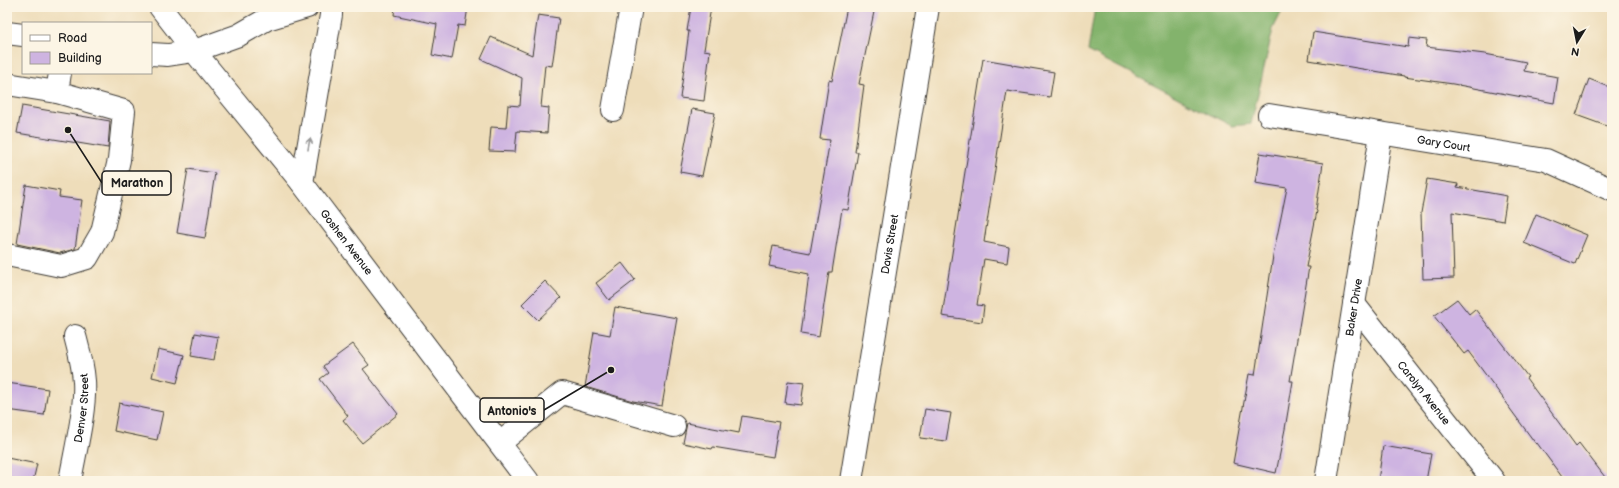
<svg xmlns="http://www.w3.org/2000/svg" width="1619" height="488" font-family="'Balsamiq Sans',sans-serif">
  <rect width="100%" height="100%" fill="#fcf5e5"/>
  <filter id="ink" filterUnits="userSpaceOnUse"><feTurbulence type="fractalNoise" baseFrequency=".025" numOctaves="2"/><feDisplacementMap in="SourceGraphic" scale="8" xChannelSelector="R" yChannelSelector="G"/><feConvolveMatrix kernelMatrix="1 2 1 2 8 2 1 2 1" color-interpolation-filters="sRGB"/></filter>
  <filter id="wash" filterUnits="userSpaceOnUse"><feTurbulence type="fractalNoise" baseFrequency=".012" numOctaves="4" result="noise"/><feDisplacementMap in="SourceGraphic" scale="16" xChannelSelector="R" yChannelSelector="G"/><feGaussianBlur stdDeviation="0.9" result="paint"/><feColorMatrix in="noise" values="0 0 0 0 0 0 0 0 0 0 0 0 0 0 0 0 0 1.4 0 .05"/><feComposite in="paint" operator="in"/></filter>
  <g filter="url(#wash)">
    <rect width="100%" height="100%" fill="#eeddba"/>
    <path fill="#83b36c" stroke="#506844" d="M1095,7H1284L1273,29L1251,124L1232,126L1088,51Z"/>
    <g id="blocks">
      <path fill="#ceb4e1" d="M395,7H468L465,26L458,25L452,59L432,55L437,24L394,15Z
        M691,7H711L704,50L710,51L704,101L680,98L689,31H687Z
        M847,7H875L859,84L864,85L855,152H858L848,210L842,209L832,272H829L819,337L801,334L809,274L769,266L773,246L810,253L830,140L820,139L829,80L832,81Z
        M538,15L559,18L552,66L545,65L541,107L549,108L547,133L517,131L515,152L489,151L491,127L506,128L508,105L520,106L522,78L481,59L491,37L532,55Z
        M1313,32L1408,47L1409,38L1427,40L1426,47L1485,54L1526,62L1524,71L1558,77L1554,103L1453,84L1404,77V76L1309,60Z
        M983,59L1012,64V65L1054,72L1050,97L1007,91L984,242L1009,247L1007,263L984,259L977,305L984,306L982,322L942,316Z
        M1589,79L1612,88V128L1576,115Z
        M22,106L110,121L108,148L17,133Z
        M692,109L715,113L702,176L680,172Z
        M1260,153L1323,163L1316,210L1317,211L1306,267H1309L1290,381H1293L1285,429L1276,473L1233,463L1249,374L1255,375L1273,256L1287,188L1255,183Z
        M188,169L215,173L205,238L177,233Z
        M1427,179L1458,184L1457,187L1507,196L1503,221L1452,212L1454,278L1423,279L1421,213Z
        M26,185L60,191L59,197L82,200L75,249L60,253L17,244Z
        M1536,214L1587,235L1575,264L1524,243Z
        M622,263L635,280L609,300L596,283Z
        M545,281L561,298L538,320L522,304Z
        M1457,299L1469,314L1475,309L1528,377L1526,378L1576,446L1579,443L1608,481H1565L1537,443L1536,444L1505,402H1506L1468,351L1464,354L1434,316Z
        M615,307L677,318L662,406L633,401L585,387L594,332L610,335Z
        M195,333L218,337L214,360L191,356Z
        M353,344L369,365L363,369L398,414L362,443L343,420L348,416L320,379L328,373L323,366Z
        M158,349L184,355L177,383L152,377Z
        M788,381L804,383L801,405L785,403Z
        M7,383L48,389L44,415L7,410Z
        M119,403L163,412L157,440L114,431Z
        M925,409L951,413L946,441L920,438Z
        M742,416L779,422L773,457L713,447L712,449L683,443L687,423L739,433Z
        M1383,446L1431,454L1426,481H1378Z
        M7,458L37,464L33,481H7Z"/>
    </g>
  </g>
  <g filter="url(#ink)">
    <use href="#blocks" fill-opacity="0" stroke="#3c3934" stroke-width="1"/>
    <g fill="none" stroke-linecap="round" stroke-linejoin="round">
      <defs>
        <g id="minor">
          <path d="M160,7L194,51L239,35L267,19L307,7"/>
          <path d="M7,84L57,92L60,73"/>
          <path d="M613,110L631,7"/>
          <path id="s1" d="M1269,115L1546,160L1612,190"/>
          <path d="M7,255L61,266L87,258L102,232L119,160L124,111L57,92"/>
          <path id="s2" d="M1354,304L1494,481"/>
          <path d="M500,443L562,393L674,426"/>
          <path id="s3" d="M70,481C75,452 86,409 84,381C83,365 79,351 75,336"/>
          <path id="s4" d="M851,481L928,7"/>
          <path id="s5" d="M1326,481L1381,134"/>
        </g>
        <g id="major">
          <path d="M7,33L23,35"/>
          <path id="s6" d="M151,54L168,55L194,51L302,183L528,481"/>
          <path d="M302,183L331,15V7"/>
        </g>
      </defs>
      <use href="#minor" stroke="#3c3934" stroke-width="24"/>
      <use href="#major" stroke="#3c3934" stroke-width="24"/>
      <use href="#minor" stroke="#fff" stroke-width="22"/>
      <use href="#major" stroke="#fff" stroke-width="22"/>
    </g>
    <defs><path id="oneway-shaft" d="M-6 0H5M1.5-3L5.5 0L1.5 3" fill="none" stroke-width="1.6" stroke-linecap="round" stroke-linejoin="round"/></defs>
    <use stroke="#999" href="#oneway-shaft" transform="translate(309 144) rotate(-80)"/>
  </g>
  <g text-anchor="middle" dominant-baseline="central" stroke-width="3" stroke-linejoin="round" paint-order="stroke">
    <g font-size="11" fill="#1c1c1c" stroke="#fcf5e5">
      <text stroke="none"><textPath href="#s1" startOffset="177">Gary Court</textPath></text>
      <text stroke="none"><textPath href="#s6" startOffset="288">Goshen Avenue</textPath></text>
      <text stroke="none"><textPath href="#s4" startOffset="240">Davis Street</textPath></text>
      <text stroke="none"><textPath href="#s5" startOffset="176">Baker Drive</textPath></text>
      <text stroke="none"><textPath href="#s2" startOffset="113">Carolyn Avenue</textPath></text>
      <text stroke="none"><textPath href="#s3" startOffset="74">Denver Street</textPath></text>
    </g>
  </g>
  <path fill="none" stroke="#1c1c1c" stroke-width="1.5" d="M68 130L102 183M611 370L544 410"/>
  <g fill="#1c1c1c" stroke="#fcf5e5" stroke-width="1.5">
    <circle cx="68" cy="130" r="4"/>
    <circle cx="611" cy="370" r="4"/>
  </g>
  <g fill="#fcf5e5" stroke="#1c1c1c" stroke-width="1.5">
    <rect x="102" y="171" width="69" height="24" rx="4"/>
    <rect x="480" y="398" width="64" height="24" rx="4"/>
  </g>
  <g font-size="12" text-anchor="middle" font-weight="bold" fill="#1c1c1c">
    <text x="137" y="187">Marathon</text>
    <text x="512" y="415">Antonio's</text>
  </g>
  <rect width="1619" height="488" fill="none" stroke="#fcf5e5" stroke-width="24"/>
  <rect x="22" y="22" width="130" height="52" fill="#fcf5e5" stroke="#a29e95"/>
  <rect x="30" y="35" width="20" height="6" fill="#ffffff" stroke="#a29e95"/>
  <text x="58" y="42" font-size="12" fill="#1c1c1c">Road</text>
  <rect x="30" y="52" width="20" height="12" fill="#ceb4e1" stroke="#a29e95"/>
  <text x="58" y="62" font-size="12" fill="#1c1c1c">Building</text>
  <g transform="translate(1577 42) rotate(190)" stroke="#fcf5e5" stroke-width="3" paint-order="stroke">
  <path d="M0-3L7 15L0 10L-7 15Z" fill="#1c1c1c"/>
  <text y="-6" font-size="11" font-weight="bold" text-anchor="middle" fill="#1c1c1c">N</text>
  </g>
</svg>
